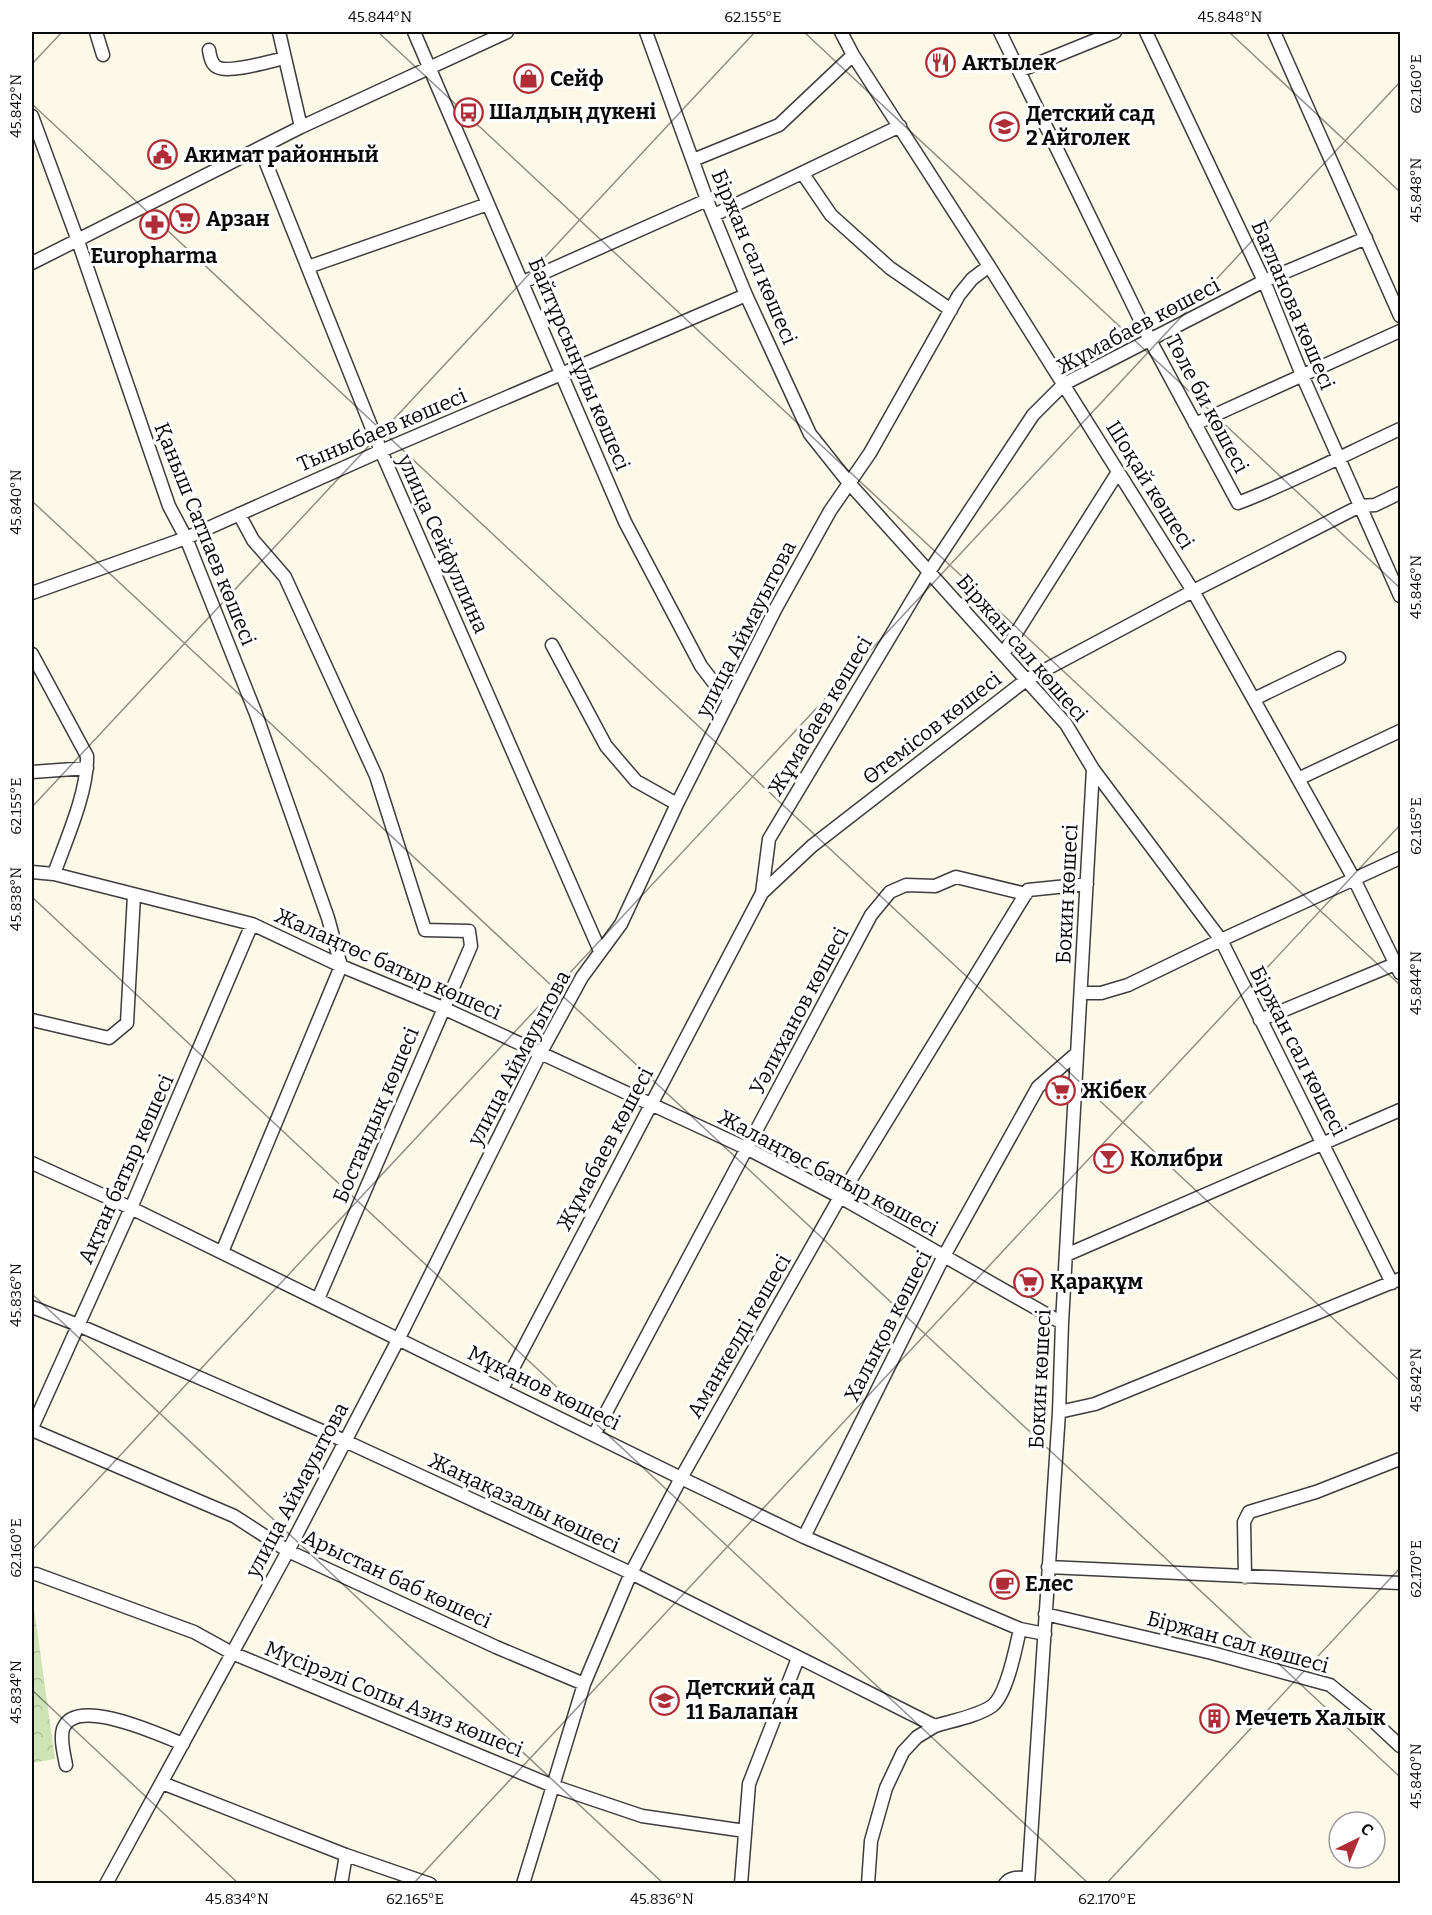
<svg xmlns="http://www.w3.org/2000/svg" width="1432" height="1915" font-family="Bitter,serif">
  <defs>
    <pattern id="park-crowns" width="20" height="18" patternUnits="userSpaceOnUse" patternTransform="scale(1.5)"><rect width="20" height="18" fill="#cfe4b6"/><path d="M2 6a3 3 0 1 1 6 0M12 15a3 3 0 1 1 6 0" fill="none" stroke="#b0c29b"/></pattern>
  </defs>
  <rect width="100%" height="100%" fill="#fdf9e9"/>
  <path fill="url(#park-crowns)" d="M32,1593L55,1759L32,1763Z"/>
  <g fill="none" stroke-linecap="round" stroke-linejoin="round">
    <defs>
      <path id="minor" d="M96,32L103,55
        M279,32L301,127
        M414,32L625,522L701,666L717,687L730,700
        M646,32L707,200L746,295L810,434L849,483L1066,724L1093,769L1221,940L1392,1283
        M841,32L853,55L989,266L1193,591L1354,879L1400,973
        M1000,32L1150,340L1238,503C1293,482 1346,454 1400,429
        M1146,32L1264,281L1302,375L1400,596
        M1274,32L1400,316
        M209,50C210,56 211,64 217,67C228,74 271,61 285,58
        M1019,71L1115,32
        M32,116L78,241L169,506L186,538L256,714L328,918L341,966L222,1252
        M260,148L381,451L600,951
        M693,160L779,125L853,55
        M803,174L831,215L890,268L951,310
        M714,215L900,126
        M32,263L301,127L507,32
        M308,267L488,204
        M523,282L707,200
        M1195,424L1400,331
        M239,514L253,540L285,577L376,776L425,930L469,931L471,946L318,1299
        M32,593L186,538L381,451L746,295
        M552,645L606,746L636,781L677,804
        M32,654L87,756C88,792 66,840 54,874
        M1003,654L1118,472
        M1254,699L1339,658
        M32,772L87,768
        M1298,779L1400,731
        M32,872L54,874L252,924L341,966L443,1008L748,1149L840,1197L1062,1323
        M762,893L812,846L1026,680L1193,591L1360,506L1375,505L1400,493
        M1081,993H1101L1128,985L1221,940L1400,858
        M32,1020L109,1038L127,1023L134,895
        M1260,1020L1400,962
        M32,1163L131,1208L681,1478L804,1537L1020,1629L1045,1634
        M1066,1255L1400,1110
        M32,1307L78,1325L345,1441L631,1573L935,1726C951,1721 978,1716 992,1706C1007,1695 1016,1647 1020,1629
        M502,1389L762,893L769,839L929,572L1033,415L1064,384L1264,281L1366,238
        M1059,1412L1095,1404L1400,1279
        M32,1428L131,1208L252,924
        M32,1430L234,1516L288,1551L496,1647L584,1684
        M594,1435L871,915L890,892L906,885L935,886L956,877L1026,894
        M804,1537L944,1256L1038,1087L1077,1053
        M1048,1567L1400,1583
        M36,1574L194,1632L232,1653L553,1786L642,1816L745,1831
        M1245,1577L1244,1522L1249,1512L1316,1492L1400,1459
        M1045,1614L1212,1653L1330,1685L1368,1716L1400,1746
        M66,1765C64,1754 60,1739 63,1729C75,1695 160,1735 183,1744
        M162,1783L346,1855L430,1884
        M106,1884L288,1551L399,1338L540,1054L582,977L621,924L677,804L776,608L830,511L870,453L959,295L972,279L989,266
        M341,1884L346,1855
        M523,1884L584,1684L631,1573L681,1478L840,1197L1028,890L1087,884
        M741,1884L749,1784L798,1658
        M868,1884L871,1841L886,1788L903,1752L917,1737L935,1726
        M1005,1884C1011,1876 1019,1878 1028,1878
        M1028,1884L1059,1412L1062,1323L1093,769"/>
    </defs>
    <use href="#minor" stroke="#3d3d3d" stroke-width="15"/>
    <use href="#minor" stroke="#fff" stroke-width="12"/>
  </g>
  <path fill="none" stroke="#0a0a0a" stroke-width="1.5" stroke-opacity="0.45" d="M378,32L1400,985M804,32L1400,588M1229,32L1400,192M32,64L62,32M32,104L1400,1381M32,501L1400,1777M32,807L755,32M32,897L1089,1884M32,1294L664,1884M32,1550L1400,82M32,1690L239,1884M413,1884L1400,825M1106,1884L1400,1568"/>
  <defs>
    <symbol id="restaurant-ring" viewBox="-11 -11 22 22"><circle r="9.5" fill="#fff" stroke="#af2d36" stroke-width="1.5"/><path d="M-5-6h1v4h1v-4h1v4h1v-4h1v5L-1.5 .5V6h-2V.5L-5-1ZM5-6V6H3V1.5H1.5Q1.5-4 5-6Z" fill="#af2d36"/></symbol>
    <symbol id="shop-ring" viewBox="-11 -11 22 22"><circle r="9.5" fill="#fff" stroke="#af2d36" stroke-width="1.5"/><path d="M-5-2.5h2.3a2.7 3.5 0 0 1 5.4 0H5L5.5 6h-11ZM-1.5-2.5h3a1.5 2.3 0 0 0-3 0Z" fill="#af2d36"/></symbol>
    <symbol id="bus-ring" viewBox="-11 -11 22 22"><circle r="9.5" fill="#fff" stroke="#af2d36" stroke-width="1.5"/><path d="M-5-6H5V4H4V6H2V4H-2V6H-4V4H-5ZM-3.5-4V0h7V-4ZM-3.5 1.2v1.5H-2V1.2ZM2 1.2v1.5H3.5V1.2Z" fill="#af2d36"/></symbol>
    <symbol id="school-ring" viewBox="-11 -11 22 22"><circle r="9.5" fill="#fff" stroke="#af2d36" stroke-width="1.5"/><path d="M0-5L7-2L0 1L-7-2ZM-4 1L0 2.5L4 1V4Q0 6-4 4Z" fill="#af2d36"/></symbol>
    <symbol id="civic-ring" viewBox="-11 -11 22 22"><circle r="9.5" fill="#fff" stroke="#af2d36" stroke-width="1.5"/><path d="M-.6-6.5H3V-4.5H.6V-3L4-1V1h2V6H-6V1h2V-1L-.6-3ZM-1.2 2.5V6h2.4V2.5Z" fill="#af2d36"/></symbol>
    <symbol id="supermarket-ring" viewBox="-11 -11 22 22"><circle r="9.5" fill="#fff" stroke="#af2d36" stroke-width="1.5"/><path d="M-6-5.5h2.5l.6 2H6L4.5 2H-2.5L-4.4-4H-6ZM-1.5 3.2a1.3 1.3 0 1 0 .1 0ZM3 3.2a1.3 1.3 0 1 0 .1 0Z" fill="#af2d36"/></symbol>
    <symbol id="pharmacy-ring" viewBox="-11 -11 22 22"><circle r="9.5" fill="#fff" stroke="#af2d36" stroke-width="1.5"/><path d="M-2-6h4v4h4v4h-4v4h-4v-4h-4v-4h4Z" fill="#af2d36"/></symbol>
    <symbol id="bar-ring" viewBox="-11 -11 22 22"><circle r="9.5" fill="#fff" stroke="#af2d36" stroke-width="1.5"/><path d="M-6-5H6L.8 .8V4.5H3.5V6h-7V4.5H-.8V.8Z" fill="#af2d36"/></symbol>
    <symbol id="cafe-ring" viewBox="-11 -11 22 22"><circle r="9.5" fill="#fff" stroke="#af2d36" stroke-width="1.5"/><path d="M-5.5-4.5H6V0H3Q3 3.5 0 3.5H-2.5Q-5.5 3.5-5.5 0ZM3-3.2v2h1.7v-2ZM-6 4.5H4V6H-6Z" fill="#af2d36"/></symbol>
    <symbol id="building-ring" viewBox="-11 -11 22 22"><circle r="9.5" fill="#fff" stroke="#af2d36" stroke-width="1.5"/><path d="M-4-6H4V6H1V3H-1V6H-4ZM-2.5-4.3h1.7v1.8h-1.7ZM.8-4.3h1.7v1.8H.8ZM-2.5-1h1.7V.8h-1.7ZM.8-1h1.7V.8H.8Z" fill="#af2d36"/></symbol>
  </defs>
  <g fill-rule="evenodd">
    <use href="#restaurant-ring" x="924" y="46" width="33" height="33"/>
    <use href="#shop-ring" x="512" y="62" width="33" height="33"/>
    <use href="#bus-ring" x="452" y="96" width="33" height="33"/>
    <use href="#school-ring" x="988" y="110" width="33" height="33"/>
    <use href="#civic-ring" x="146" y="138" width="33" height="33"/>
    <use href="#supermarket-ring" x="168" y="202" width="33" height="33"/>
    <use href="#pharmacy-ring" x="138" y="208" width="33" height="33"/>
    <use href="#supermarket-ring" x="1044" y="1074" width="33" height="33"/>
    <use href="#bar-ring" x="1092" y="1142" width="33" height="33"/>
    <use href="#supermarket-ring" x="1012" y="1266" width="33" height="33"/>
    <use href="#cafe-ring" x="988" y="1568" width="33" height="33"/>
    <use href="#school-ring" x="648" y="1684" width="33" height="33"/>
    <use href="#building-ring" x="1198" y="1702" width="33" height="33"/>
  </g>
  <g text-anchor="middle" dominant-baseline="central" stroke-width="6" stroke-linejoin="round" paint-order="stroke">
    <g font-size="21" font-weight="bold" fill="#0a0a0a" stroke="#fff" text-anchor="start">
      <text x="962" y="63">Актылек</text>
      <text x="550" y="79">Сейф</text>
      <text x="489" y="112">Шалдың дүкені</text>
      <text x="1026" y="114">Детский сад<tspan x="1026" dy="24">2 Айголек</tspan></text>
      <text x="184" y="155">Акимат районный</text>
      <text x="206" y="219">Арзан</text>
      <text x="154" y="256" text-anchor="middle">Europharma</text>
      <text x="1081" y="1091">Жібек</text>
      <text x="1130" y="1159">Колибри</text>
      <text x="1050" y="1282">Қарақұм</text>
      <text x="1025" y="1584">Елес</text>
      <text x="686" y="1688">Детский сад<tspan x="686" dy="24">11 Балапан</tspan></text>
      <text x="1235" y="1718">Мечеть Халык</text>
    </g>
    <g font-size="21" fill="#0a0a0a" stroke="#fff">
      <text transform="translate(754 257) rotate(67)">Біржан сал көшесі</text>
      <text transform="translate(1293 305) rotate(67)">Бағланова көшесі</text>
      <text transform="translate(1138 326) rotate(-28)">Жұмабаев көшесі</text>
      <text transform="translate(579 364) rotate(67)">Байтұрсынұлы көшесі</text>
      <text transform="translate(1207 404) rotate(62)">Төле би көшесі</text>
      <text transform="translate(382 430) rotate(-23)">Тыныбаев көшесі</text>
      <text transform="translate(1150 485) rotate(58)">Шоқай көшесі</text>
      <text transform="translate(205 534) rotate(68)">Қаныш Сатпаев көшесі</text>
      <text transform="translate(443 544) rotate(66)">улица Сейфуллина</text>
      <text transform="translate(746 629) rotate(-63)">улица Аймауытова</text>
      <text transform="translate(1022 648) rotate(49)">Біржан сал көшесі</text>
      <text transform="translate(820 716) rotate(-59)">Жұмабаев көшесі</text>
      <text transform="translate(932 728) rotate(-38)">Өтемісов көшесі</text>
      <text transform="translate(1067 894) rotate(-87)">Бокин көшесі</text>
      <text transform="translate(388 964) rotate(24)">Жалаңтөс батыр көшесі</text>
      <text transform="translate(799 1011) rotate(-62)">Уәлиханов көшесі</text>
      <text transform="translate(1298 1051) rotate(63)">Біржан сал көшесі</text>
      <text transform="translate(519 1058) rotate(-62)">улица Аймауытова</text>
      <text transform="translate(376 1115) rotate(-67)">Бостандық көшесі</text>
      <text transform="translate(605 1149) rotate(-62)">Жұмабаев көшесі</text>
      <text transform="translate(126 1169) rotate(-66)">Ақтан батыр көшесі</text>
      <text transform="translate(828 1173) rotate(28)">Жалаңтөс батыр көшесі</text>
      <text transform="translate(888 1326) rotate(-63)">Халықов көшесі</text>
      <text transform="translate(739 1336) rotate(-60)">Аманкелді көшесі</text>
      <text transform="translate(1040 1379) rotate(-87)">Бокин көшесі</text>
      <text transform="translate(544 1388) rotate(26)">Мұқанов көшесі</text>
      <text transform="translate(297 1490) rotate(-62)">улица Аймауытова</text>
      <text transform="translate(524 1503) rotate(25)">Жаңақазалы көшесі</text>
      <text transform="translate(397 1579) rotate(25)">Арыстан баб көшесі</text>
      <text transform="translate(1238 1642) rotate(15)">Біржан сал көшесі</text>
      <text transform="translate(394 1699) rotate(22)">Мүсірәлі Сопы Азиз көшесі</text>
    </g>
  </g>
  <rect width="1432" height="1915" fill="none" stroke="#ffffff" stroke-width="66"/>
  <g transform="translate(1357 1840) rotate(43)"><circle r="28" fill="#ffffff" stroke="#9d9d9d" stroke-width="1.5"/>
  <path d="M0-4.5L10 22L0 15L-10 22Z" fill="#af2d36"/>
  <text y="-9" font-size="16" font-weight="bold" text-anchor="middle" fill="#0a0a0a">С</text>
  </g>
  <rect x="33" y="33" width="1366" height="1849" fill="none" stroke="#0a0a0a" stroke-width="2"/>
  <g font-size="15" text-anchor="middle" fill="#0a0a0a">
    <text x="380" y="22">45.844°N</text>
    <text x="753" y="22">62.155°E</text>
    <text x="1230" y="22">45.848°N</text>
    <text transform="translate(1416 84) rotate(-90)" y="5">62.160°E</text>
    <text transform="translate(16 106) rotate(-90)" y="5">45.842°N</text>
    <text transform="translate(1416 190) rotate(-90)" y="5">45.848°N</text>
    <text transform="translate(16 502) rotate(-90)" y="5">45.840°N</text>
    <text transform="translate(1416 587) rotate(-90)" y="5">45.846°N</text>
    <text transform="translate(16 806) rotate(-90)" y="5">62.155°E</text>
    <text transform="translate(1416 826) rotate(-90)" y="5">62.165°E</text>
    <text transform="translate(16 899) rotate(-90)" y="5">45.838°N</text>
    <text transform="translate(1416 983) rotate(-90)" y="5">45.844°N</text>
    <text transform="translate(16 1295) rotate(-90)" y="5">45.836°N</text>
    <text transform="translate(1416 1380) rotate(-90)" y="5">45.842°N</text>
    <text transform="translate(16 1548) rotate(-90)" y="5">62.160°E</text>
    <text transform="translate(1416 1569) rotate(-90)" y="5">62.170°E</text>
    <text transform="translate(16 1692) rotate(-90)" y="5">45.834°N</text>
    <text transform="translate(1416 1776) rotate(-90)" y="5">45.840°N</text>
    <text x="237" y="1904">45.834°N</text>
    <text x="415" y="1904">62.165°E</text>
    <text x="662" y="1904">45.836°N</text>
    <text x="1107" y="1904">62.170°E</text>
  </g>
</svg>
